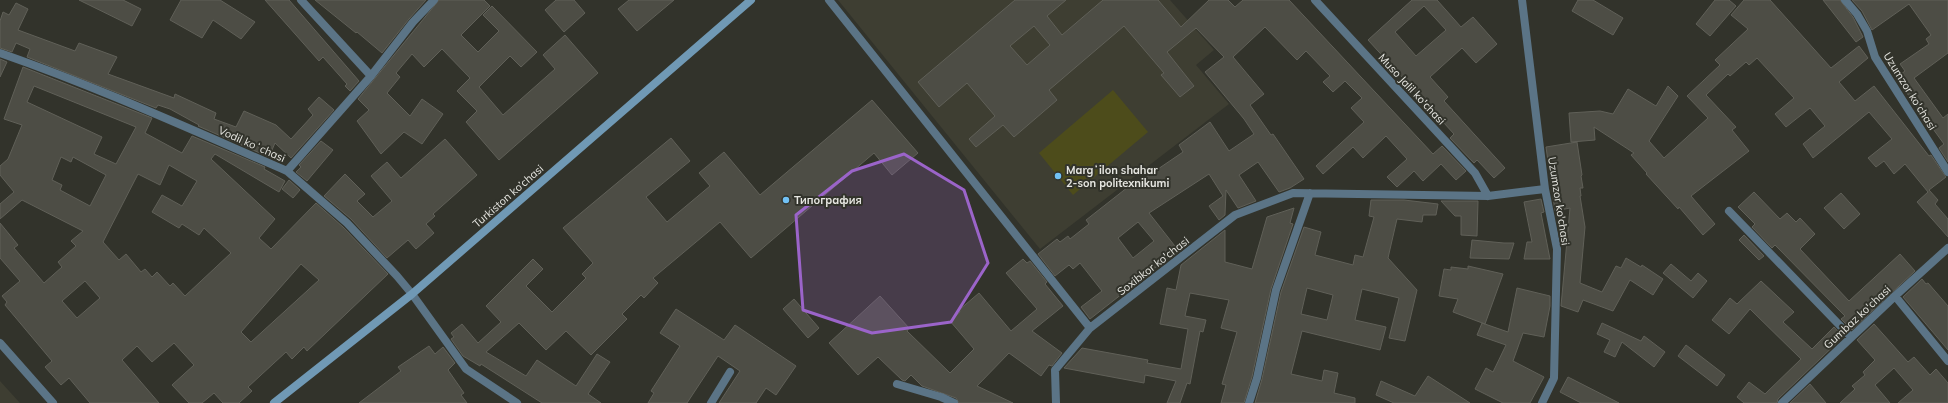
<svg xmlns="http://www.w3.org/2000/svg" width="1948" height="403" font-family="Mulish,sans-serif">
  <rect width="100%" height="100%" fill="#32332b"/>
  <path fill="#3e3e32" d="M838,0H1170L1214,50L1196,65L1229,104L1040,249Z
    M0,381L20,403H0Z"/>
  <path fill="#4d4c1b" d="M1113,90L1148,132L1073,195L1039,153Z"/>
  <path fill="#4d4d45" stroke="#606058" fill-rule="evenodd" d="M79,0H123L141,9L132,26Z
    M181,0H220L255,22L241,39L213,20L202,38L170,20Z
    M265,0H289L359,81L350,91L345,86L347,84L323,57L319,61Z
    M315,0H426L409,19L382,53L357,32L356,33Z
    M439,0H484L490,6L461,35L478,52L499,31L483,15L492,6L537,52L521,67L510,56L479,87L503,115L555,69L543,55L565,35L598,73L499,160L466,122L477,111L457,91L470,78L442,49L424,67L412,54L396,73L400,77L387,93L410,116L422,99L443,114L422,144L404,132L381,154L357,121L369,110L358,99Z
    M556,0H574L585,13L564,32L545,10Z
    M629,0H674L637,31L618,9Z
    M1015,0H1066L1047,16L1062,35L1103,0H1158L1181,27L1209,0H1228L1235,7L1243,0H1289L1433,154L1442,146L1466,171L1456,180L1441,164L1423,181L1414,171L1397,187L1387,177L1407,159L1386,136L1363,158L1353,147L1323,174L1316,166L1364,122L1351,108L1362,98L1345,81L1333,92L1323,82L1330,76L1306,51L1297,60L1265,27L1233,57L1264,94L1250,105L1271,135L1273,134L1304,179L1290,188L1279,192L1258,162L1239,175L1256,201L1238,208L1226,190L1225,215L1219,220L1209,206L1223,196L1209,174L1149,213L1178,250L1090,319L1081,307L1102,291L1080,263L1073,269L1069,265L1055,276L1038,254L1057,239L1060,242L1068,236L1070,239L1089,224L1086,220L1128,187L1130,188L1183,152L1179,145L1210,122L1229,151L1254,134L1244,119L1205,72L1224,57L1196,28L1167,52L1194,86L1180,97L1161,75L1164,73L1124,26L1049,90L1057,100L1014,137L1003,125L976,147L969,139L995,116L967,83L939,107L918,82ZM1034,26L1050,45L1027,65L1010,46ZM1138,222L1154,241L1133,258L1118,238Z
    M1412,0H1437L1461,27L1473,17L1497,44L1476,63L1462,48L1430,77L1448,97L1444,101L1505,168L1494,178L1477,160L1474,163L1450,138L1454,134L1368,40ZM1424,6L1446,30L1416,56L1395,32Z
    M1578,0H1593L1623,18L1613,35L1572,11Z
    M1715,0H1729L1736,6L1710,36L1696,24Z
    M1744,0H1770L1831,68L1859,46L1868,58L1839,82L1855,101L1874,86L1929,156L1931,155L1946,177L1929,190L1938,200L1935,204L1948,219V237L1917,202L1928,192L1905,164L1894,174L1884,161L1876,167L1868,158L1892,139L1869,112L1813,158L1803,144L1825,126L1810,108L1786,127L1775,114L1794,98L1757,58L1749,65L1746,62L1730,76L1728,74L1706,95L1736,127L1732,130L1749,151L1691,196L1715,224L1703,235L1679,207L1678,209L1646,174L1647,173L1631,155L1634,153L1594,127L1595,140L1571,142L1569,113L1600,111L1613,114L1628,89L1656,106L1668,86L1678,96L1649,141L1664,158L1708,118L1687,96L1720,65L1715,60L1748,29L1731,15Z
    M1823,0H1840L1853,17L1863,37L1856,42Z
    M1852,0H1948V53L1914,78L1943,118L1948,114V162L1939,148L1944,144L1896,78L1905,71L1900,64L1929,44L1926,39L1931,35L1909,4L1872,30L1862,11Z
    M16,3L28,9L18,30L75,51L79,43L117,57L108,74L174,98L175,94L216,113L214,119L236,127L244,111L276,125L291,139L313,115L308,109L319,97L334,110L291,158L275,143L269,157L198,126L199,125L170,109L158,105L156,108L27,57L30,49L16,43L12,52L0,48V21L3,12L9,15Z
    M0,59L7,62L0,77Z
    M23,67L152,118L145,133L182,153L192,136L265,167L264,169L285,181L279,192L215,154L211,159L275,219L259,238L271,249L316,203L343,227L388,274L307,351L304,347L292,359L286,352L248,387L252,391L239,403H223L214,393L202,403H189L172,385L194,365L174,343L152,362L137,346L122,360L159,403H90L69,378L61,385L45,367L52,361L5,305L7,302L2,296L20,281L0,258V223L18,245L14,248L44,283L62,267L58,262L76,246L71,241L83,231L22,200L0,219V204L14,192L0,175V166L8,159L22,125L4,119ZM34,86L136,127L116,164L94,154L102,137L27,102ZM61,157L71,162L73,157L106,175L90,206L60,190L62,185L52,180ZM169,165L197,181L182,206L162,195L152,212L179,228L182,224L199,235L204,228L231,253L185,296L173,283L170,286L157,272L152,277L145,269L141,272L126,254L119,260L103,242L138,174L160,185ZM301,264L319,280L251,342L241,332ZM85,281L100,298L77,318L62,301Z
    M872,100L918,153L892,175L874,153L751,258L720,222L653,278L658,283L644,298L641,295L622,314L627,319L591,355L566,331L546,350L519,323L486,352L526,376L537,360L576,386L597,354L610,362L588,394L601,403H542L481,364L480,366L463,356L451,339L454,337L451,333L462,324L478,343L501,322L486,306L533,259L543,269L526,286L552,312L586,278L582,274L593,263L563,228L671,138L690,161L646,197L667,222L710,186L699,173L724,152L760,195Z
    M445,139L477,175L433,214L435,216L426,224L434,233L416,249L408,240L387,258L351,219L324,196L345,174L365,194L357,201L373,217L392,201L371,176L387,162L401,178Z
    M321,141L333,150L307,181L296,172L301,167L299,165Z
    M1577,142L1582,175L1581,176L1583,188H1580L1581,196H1580L1585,227L1580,283L1602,292L1616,266L1621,268L1626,258L1641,267L1642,265L1663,279L1653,295L1630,280L1613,311L1583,300L1578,312L1561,306L1570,208L1555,211L1546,147Z
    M289,180L300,190L293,198L282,189Z
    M1754,192L1780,219L1787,213L1796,222L1800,218L1815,234L1800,249L1849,301L1900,254L1915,271L1852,330L1841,319L1845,316L1775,245L1772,248L1752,227L1755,224L1738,207Z
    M1841,193L1860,214L1844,229L1824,208Z
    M1541,199L1544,212L1541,213L1550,259H1524L1527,242H1532L1524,202Z
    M1371,200H1404L1438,204L1436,215H1423L1422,222L1397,219L1388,258L1417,290L1405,341L1389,338L1399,298L1362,289L1355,320L1386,327L1380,350L1302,331L1291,374L1322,381L1324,370L1338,373L1334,393L1355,398V403H1255L1262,379L1281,292L1304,227L1321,232L1315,255L1353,265L1355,255L1363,257L1374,217L1369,216ZM1307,288L1333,295L1327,320L1301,314Z
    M1441,201H1478L1477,236L1461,235V216H1455Z
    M1294,208L1290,223L1293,224L1271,289L1252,377L1244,403H1221L1226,385L1222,384L1237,332L1221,328L1229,300L1190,293L1185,316L1206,320L1203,332L1200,331L1190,384L1187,383L1180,403H1167L1176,381L1145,375L1144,383L1064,368L1082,348L1148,360L1147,363L1181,369L1188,329L1160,324L1167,288L1176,290L1181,265L1225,230V262L1252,269L1267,217Z
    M1744,235L1764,256L1759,260L1739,240Z
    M1472,240L1504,243H1514L1509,259L1470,258Z
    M1023,259L1027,263L1030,261L1047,282L1045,284L1063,306L1032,331L1062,353L1052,366L1049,365L1041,376L1009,353L977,386L1013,403H959L956,398L922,386L911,375L905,381L902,380L878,357L858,375L829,343L880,296L909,328L907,331L950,373L974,349L950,321L960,312L959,310L979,293L1011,331L1037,309L1006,273Z
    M1671,264L1691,281L1698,273L1707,281L1693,298L1663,273Z
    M1468,266L1503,274L1485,324L1453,312L1458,299L1439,296L1444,269L1451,270V267L1468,269Z
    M1922,279L1926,284L1928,283L1948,306V350L1903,297Z
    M1761,281L1794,312L1783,322L1812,349L1834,327L1843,337L1778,399L1777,403H1744L1737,397L1749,382L1765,394L1801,359L1750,309L1729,334L1712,320L1730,298L1737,304Z
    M1517,288L1550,296V306L1544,337L1523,333L1513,361L1544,377L1530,403H1503L1475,389L1486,368L1493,372L1506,345L1477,335L1482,323L1508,332Z
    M794,299L819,328L808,338L783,309Z
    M676,309L724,340L735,325L796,366L776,395L766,388L756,403H719L740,371L718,356L687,403H648L654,393L651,391L680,346L660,333Z
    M1602,323L1641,341L1644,336L1665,352L1654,367L1622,342L1615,357L1604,352L1610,340L1597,334Z
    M1874,324L1908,362L1914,357L1930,375L1936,369L1948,383V403H1898L1913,390L1894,368L1875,385L1890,403H1840L1855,389L1852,386L1865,375L1863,372L1875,360L1857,340Z
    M1686,345L1725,375L1717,386L1678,356Z
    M429,346L435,354L443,347L455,363L448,370L464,393L461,395L467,403H359L401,371L398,367Z
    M1428,376L1470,403H1394L1376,395L1381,381L1415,396Z
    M1568,377L1619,403H1581L1560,392Z
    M1810,384L1826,403H1790Z"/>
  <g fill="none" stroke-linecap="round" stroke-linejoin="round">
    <path stroke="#5b7486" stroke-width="8" d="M301,0L371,76
      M829,0L1090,328
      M1315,0L1475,173L1488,196
      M1522,0L1545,189L1557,249L1554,378L1542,403
      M1845,0L1857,14L1867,31L1875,57L1948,172
      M0,53C98,87 192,130 287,171L371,76L413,22L434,0
      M287,171L347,223L397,276L412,294L466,369L517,403
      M1729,211L1851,337
      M1895,296L1948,361
      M0,343L53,403
      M897,384L941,397L954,403
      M711,403L730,372
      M1056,403L1055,370L1090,328L1235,215L1293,193L1488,196L1545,189
      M1249,403L1257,378L1276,290L1310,193
      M1782,403L1895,296L1948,248"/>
    <path stroke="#7099b5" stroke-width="8" d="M274,403L412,294L751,0"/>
  </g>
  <path fill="#9b64c9" fill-opacity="0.2" stroke="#9b64c9" stroke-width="3" stroke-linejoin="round" d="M904,154L964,190L988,263L951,322L872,333L803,310L796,215L852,171Z"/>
  <g fill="#71c1f5" stroke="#32332b" stroke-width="1.5">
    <circle cx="1058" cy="176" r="4"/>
    <circle cx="786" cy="200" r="4"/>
  </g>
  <g text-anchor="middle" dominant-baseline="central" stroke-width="4" stroke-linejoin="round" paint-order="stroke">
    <g font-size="11" fill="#e6e6e1" stroke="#32332b">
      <text transform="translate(1412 89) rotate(47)">Muso Jalil ko'chasi</text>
      <text transform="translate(1910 91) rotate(58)">Uzumzor ko'chasi</text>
      <text transform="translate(252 144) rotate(24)">Vodil koʻchasi</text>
      <text transform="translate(508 196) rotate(-41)">Turkiston ko’chasi</text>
      <text transform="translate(1559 201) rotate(81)">Uzumzor ko'chasi</text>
      <text transform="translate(1153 266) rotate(-38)">Soxibkor ko'chasi</text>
      <text transform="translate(1857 317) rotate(-43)">Gumbaz ko'chasi</text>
    </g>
    <g font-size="11" font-weight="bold" fill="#e6e6e1" stroke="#32332b" text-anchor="start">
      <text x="1066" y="170">Margʻilon shahar<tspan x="1066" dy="13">2-son politexnikumi</tspan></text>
      <text x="794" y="200">Типография</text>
    </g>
  </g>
</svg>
